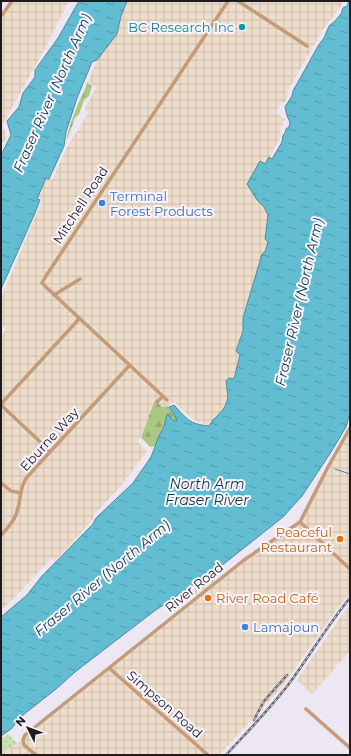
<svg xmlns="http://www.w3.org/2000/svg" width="351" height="756" font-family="Montserrat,sans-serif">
  <defs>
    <pattern id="industrial-grid" width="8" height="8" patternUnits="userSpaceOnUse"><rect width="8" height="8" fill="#efddcc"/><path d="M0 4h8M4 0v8" fill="none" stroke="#ccbdaf"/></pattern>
    <pattern id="forest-firs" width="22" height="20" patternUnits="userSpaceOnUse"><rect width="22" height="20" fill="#acc684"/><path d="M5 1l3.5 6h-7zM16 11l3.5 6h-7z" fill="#94aa72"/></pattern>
    <pattern id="park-dots" width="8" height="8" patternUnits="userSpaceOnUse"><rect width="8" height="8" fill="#cbdeaf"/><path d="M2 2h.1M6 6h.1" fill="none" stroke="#aebe96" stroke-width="1.8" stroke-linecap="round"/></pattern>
    <pattern id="water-ripples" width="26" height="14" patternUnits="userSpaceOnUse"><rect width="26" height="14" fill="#62bdd2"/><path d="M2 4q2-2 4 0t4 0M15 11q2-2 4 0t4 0" fill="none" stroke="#5099aa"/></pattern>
  </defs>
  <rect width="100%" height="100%" fill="#ede7f3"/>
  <path fill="url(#industrial-grid)" d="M11,1H69L43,52L2,125L7,137L1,146V15Z
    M127,1H343L341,6L322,31L287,92L288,95L285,102L281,103L276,113L285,119L281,127L280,138L266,164L259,161L257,200L264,207L268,215L265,239L268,242L265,252L262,254L243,318V331L236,351L240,355L234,379L226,381L228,398L222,411L213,420L210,426L194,420L175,403L172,402L168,406L162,407L155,401L138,442L147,451L121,486L93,516L94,518L55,561L52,558L12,600L1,610V336L6,329L1,323V298L42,201L37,199L46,178L52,180L65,151L88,113L85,109L96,87L88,82L97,60L117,34L121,16Z
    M350,428V594L337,609L281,688L219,755H1V753L23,740V738L244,560L300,522Z
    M214,576L215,582L197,597L193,590Z
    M350,605V651L312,694L297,680L342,615Z"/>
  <path fill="url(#forest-firs)" d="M87,82L92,86L89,96L84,100L79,114L74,119C73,126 69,133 67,140V136C70,127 72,118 76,109C79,100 85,92 87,82Z
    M155,400L162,407L168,406L172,411L177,420V421H174L167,415L164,427L159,436L156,446L150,447L141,437Z"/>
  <path fill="url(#park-dots)" d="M8,734L17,743L1,753V739Z"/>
  <path fill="url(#water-ripples)" stroke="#4d8c9c" d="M79,1H127L121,16L117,34L97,60L92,62L77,98L66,132L64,146L49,179L46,178L37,199L40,200L35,213L1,289V155L11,135L7,121L19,107L23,93L35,77V70L58,38Z
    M349,1H350V413L346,427L331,452L302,496L283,517L225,563L194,584L153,612L75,672L56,689L23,715L11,729L1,736V617L27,595L42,576L93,524L96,518L133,483L151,457L159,436L164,427L167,414L174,421H177L172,411L169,407L174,405C187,419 189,424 209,426L213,420L222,411L225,406L228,398L226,381L229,378L234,379L240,355L236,351L243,331V318L262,254L265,252L268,242L265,239L268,215L264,207L257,200L247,184L260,161L265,164L269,157L272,159L282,142L283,135L285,133L286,129L289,127L290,122L287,116L285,107L292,96L293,91L318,46L324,38L329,26L335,21L341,14L343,8L347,6Z"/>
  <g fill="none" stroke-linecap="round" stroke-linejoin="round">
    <path stroke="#4d8c9c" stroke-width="1" d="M335,469L350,474"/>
    <path stroke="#c49b78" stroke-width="3.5" d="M238,1L307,46
      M1,14L2,15L12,1
      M54,295L80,279
      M167,400L47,288L42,283L46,276L228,1
      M157,402L163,396
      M1,404L79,319
      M1,405L50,451
      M1,483L11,491L21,493
      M300,522L350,569
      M1,535C9,527 16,519 18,508C21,497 20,486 27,477L129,366
      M109,668L208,755
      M306,709L350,748
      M36,755L24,745L23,740L25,735L244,560L300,522L328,467L350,428"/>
    <defs>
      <path id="rail" d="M254,720L264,701L287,675
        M226,755C248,731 272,707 291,681C311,654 328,624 350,598"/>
    </defs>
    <use href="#rail" stroke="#6b686f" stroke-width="2.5"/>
    <use href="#rail" stroke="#f9f5ff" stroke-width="1" stroke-dasharray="3" stroke-linecap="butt"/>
  </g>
  <circle fill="#0f9aa8" stroke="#f9f5ff" stroke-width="1.5" cx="242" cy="27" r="4"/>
  <g fill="#3f7fe0" stroke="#f9f5ff" stroke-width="1.5">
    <circle cx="102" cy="203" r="4"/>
    <circle cx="245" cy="627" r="4"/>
  </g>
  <g fill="#e8710a" stroke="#f9f5ff" stroke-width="1.5">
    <circle cx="340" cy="539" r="4"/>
    <circle cx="208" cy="598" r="4"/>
  </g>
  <g text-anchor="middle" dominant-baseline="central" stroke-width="4" stroke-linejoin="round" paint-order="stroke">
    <g font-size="13" fill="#0d838f" stroke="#f9f5ff" text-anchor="end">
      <text x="234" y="27">BC Research Inc</text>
    </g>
    <g font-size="13" fill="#366cbe" stroke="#f9f5ff" text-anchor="start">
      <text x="110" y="196">Terminal<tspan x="110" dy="15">Forest Products</tspan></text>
      <text x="253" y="627">Lamajoun</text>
    </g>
    <g font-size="13" fill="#1d1b1f" stroke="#f9f5ff">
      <text transform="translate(80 205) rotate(-57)">Mitchell Road</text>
      <text transform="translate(49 439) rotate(-48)">Eburne Way</text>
      <text transform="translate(194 587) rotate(-39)">River Road</text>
      <text transform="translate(165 704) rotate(41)">Simpson Road</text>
    </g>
    <g font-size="13" fill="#c56008" stroke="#f9f5ff" text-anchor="end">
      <text x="332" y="532">Peaceful<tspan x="332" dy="15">Restaurant</tspan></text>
      <text x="216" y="598" text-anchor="start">River Road Café</text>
    </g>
    <g font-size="14" font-style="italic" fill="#0d3942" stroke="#f9f5ff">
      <text transform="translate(52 93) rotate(-66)">Fraser River (North Arm)</text>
      <text transform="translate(299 302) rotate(-77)">Fraser River (North Arm)</text>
      <text x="207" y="484">North Arm<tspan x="207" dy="16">Fraser River</tspan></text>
      <text transform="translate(102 578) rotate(-40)">Fraser River (North Arm)</text>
    </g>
  </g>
  <rect width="351" height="756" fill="none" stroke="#1d1b1f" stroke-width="4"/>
  <g transform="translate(28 728) rotate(312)" stroke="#f9f5ff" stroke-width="3" paint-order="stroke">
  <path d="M0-3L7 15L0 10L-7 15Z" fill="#1d1b1f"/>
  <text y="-6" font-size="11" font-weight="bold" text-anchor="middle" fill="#1d1b1f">N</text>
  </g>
</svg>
